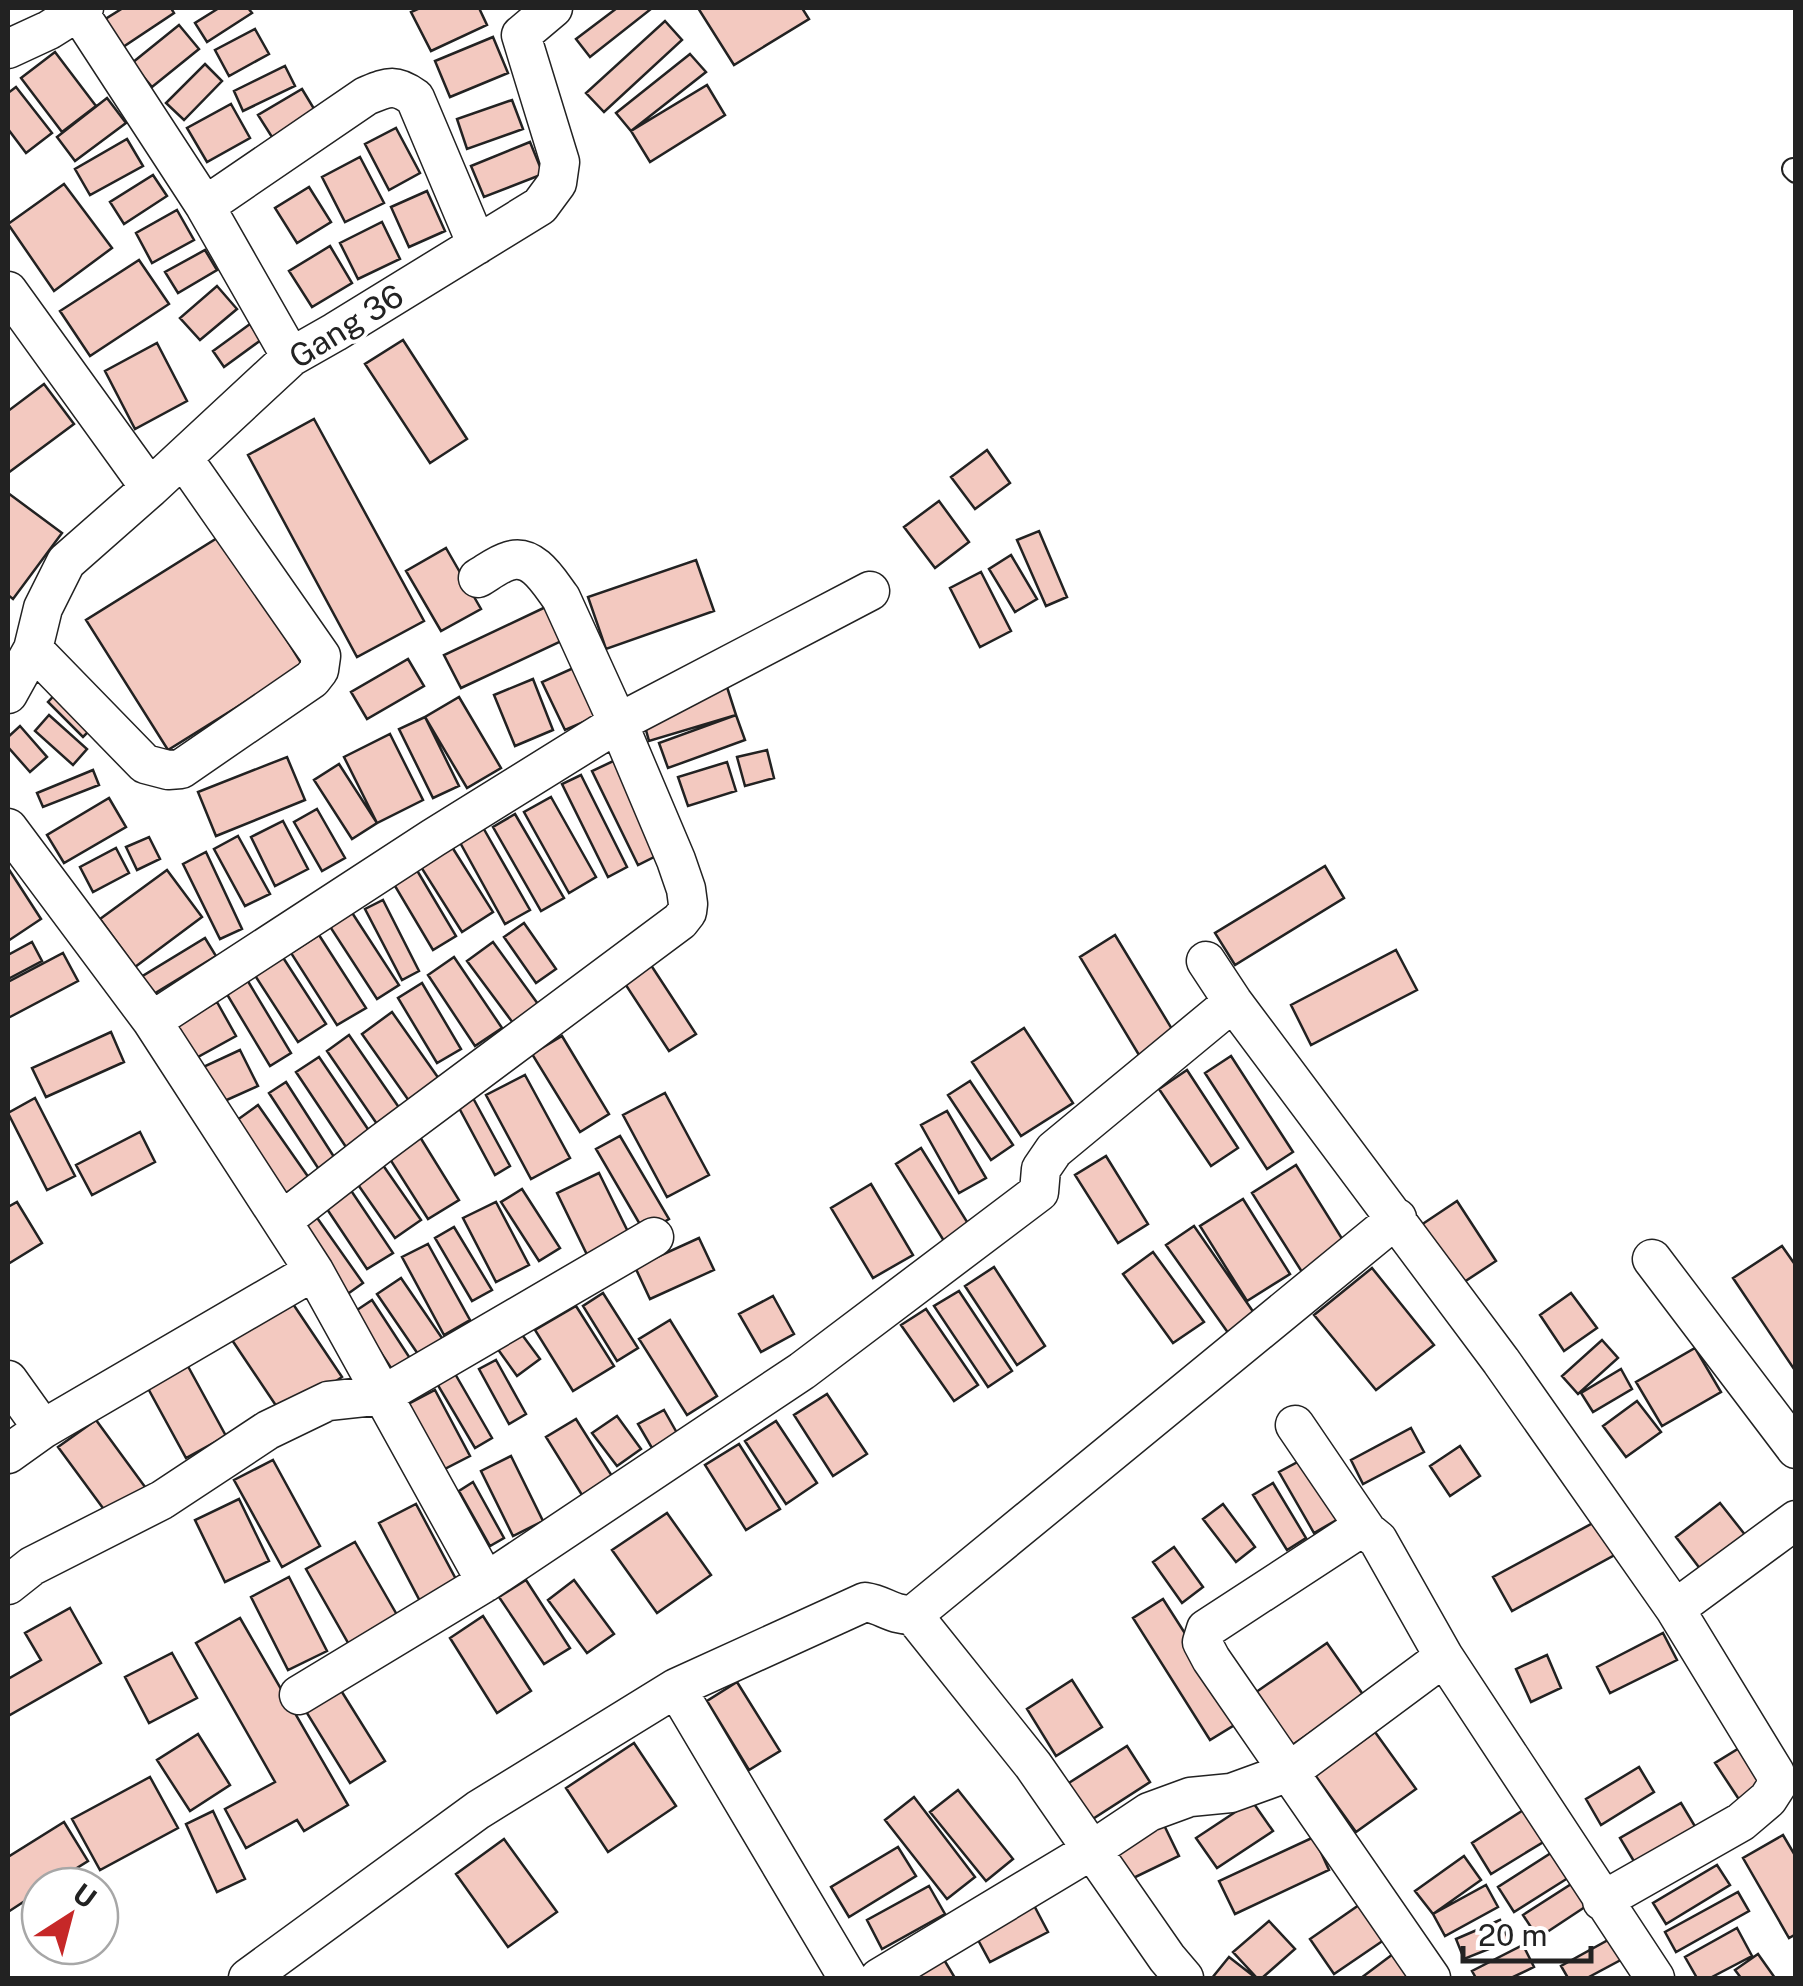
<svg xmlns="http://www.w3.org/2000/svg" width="1803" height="1986" font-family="'Public Sans',sans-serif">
  <rect width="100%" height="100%" fill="#fff"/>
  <path fill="#f3c9c0" stroke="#222" stroke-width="2.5" d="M123,8H171L174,13L117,51L99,23Z
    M219,8H248L252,13L207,42L195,23Z
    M420,8H479L487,25L431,51L411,12Z
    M617,8H650L651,9L590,57L576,39Z
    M698,8H802L809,19L734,65Z
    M665,21L682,40L604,112L586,93Z
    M179,25L199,49L152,87L132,63Z
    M255,29L269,54L229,76L215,50Z
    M493,37L508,73L450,97L435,61Z
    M55,52L96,106L62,132L21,78Z
    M690,54L706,72L631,131L616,113Z
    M205,64L222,81L184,120L166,103Z
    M285,66L295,86L243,111L234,91Z
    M707,85L725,115L650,162L631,131Z
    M16,87L52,133L26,153L8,129V93Z
    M302,89L316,112L272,137L258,115Z
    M107,98L126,123L75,161L57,137Z
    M512,100L523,129L467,149L457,119Z
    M231,104L250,138L207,162L187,128Z
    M396,128L420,173L389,190L365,144Z
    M127,139L143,166L90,195L75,169Z
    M530,142L543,174L484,197L471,166Z
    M360,157L384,203L345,222L322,177Z
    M153,175L167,196L124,224L110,202Z
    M64,184L112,248L54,291L8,224Z
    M309,187L331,222L297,243L275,208Z
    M427,191L445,231L409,247L391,207Z
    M177,210L194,240L152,263L136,233Z
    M382,222L400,259L358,279L340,243Z
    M330,246L352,283L312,307L289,271Z
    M205,250L217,270L178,293L165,272Z
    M139,260L169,304L90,356L60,311Z
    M217,286L237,309L200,340L180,318Z
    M250,324L261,340L224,367L213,351Z
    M403,340L467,439L430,463L365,364Z
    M157,343L187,401L135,429L105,371Z
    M44,384L74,424L8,473V411Z
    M314,419L424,621L357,657L248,455Z
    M987,450L1010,483L975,509L951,477Z
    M8,493L62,533L13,599L8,595Z
    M939,501L969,542L935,568L904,527Z
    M1039,531L1067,597L1046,606L1017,540Z
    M222,535L303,666L168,750L86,620Z
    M446,548L481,609L441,631L406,571Z
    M1011,555L1037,599L1015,612L989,569Z
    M696,560L714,611L606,649L588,597Z
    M981,572L1011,631L980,647L950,588Z
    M552,604L568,638L461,688L444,655Z
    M408,659L424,686L367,719L351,692Z
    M578,666L600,715L565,730L542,682Z
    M533,679L553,730L515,746L494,695Z
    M62,687L97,723L83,737L48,702Z
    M727,687L736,715L649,741L641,712Z
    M459,697L501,768L467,788L425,717Z
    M49,715L87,749L73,765L35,731Z
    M736,715L745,740L668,768L659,743Z
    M425,717L459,786L433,798L399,729Z
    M20,726L47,757L30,772L8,747V737Z
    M390,734L423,800L377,823L344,757Z
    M767,750L774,778L745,786L737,757Z
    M287,757L305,800L216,836L198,792Z
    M622,757L668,850L638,865L592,771Z
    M727,762L736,791L688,806L678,777Z
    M339,764L377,823L352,839L314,780Z
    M93,770L99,785L43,807L37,793Z
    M581,775L627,867L608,877L562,784Z
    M551,797L596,877L569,893L524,812Z
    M109,798L126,827L64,863L47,835Z
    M317,809L345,858L322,871L294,822Z
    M515,814L564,898L541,911L493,827Z
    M283,821L308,869L275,886L251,837Z
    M481,824L530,910L505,924L457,837Z
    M238,836L270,894L245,906L214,849Z
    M149,837L160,859L137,870L126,847Z
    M452,847L493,912L462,932L421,867Z
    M116,848L129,873L93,892L80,867Z
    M206,852L242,929L220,939L183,864Z
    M1325,866L1344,898L1235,965L1215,933Z
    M415,867L456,936L433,950L392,881Z
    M8,868L41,919L8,941Z
    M167,870L202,917L135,967L100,919Z
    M383,900L419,971L402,980L365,909Z
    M349,908L399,985L377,999L327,922Z
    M524,923L556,969L536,983L504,937Z
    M319,935L366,1008L337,1025L291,953Z
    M1115,935L1175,1034L1139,1055L1080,957Z
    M205,938L216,956L152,995L141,977Z
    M32,942L42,961L8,979V955Z
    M493,942L538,1004L513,1023L467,961Z
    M1396,950L1417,990L1311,1045L1291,1005Z
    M63,953L78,981L8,1018V982Z
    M282,956L326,1024L298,1042L254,974Z
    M645,956L696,1034L669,1051L618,973Z
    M454,957L502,1028L475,1046L428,975Z
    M246,978L291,1053L270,1066L225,991Z
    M422,983L461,1049L437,1063L398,998Z
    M217,1002L236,1036L196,1058L177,1024Z
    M392,1012L444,1086L414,1108L362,1034Z
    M1024,1028L1073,1103L1021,1136L972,1062Z
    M111,1032L124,1062L46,1097L32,1068Z
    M349,1035L400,1109L377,1124L327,1051Z
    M562,1036L609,1114L580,1132L532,1054Z
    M240,1050L258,1086L220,1103L203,1067Z
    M1231,1056L1293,1152L1267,1169L1205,1073Z
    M319,1057L376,1141L352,1156L296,1072Z
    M1187,1070L1238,1148L1211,1166L1159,1089Z
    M525,1075L570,1158L531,1179L486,1095Z
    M970,1081L1013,1145L991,1160L948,1095Z
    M286,1082L336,1160L320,1171L269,1093Z
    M665,1093L709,1175L667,1197L623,1115Z
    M35,1098L75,1176L47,1190L8,1113Z
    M473,1098L510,1166L495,1175L458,1106Z
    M258,1105L309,1178L283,1195L233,1123Z
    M947,1111L986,1178L959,1193L921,1125Z
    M140,1132L155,1162L92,1195L76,1165Z
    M620,1136L669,1219L645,1233L596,1149Z
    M420,1137L459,1200L428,1219L388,1156Z
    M921,1148L974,1233L949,1249L896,1164Z
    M1106,1156L1148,1224L1118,1243L1075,1175Z
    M378,1158L421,1220L395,1238L352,1176Z
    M1296,1165L1346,1245L1302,1272L1252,1193Z
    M599,1173L635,1246L593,1267L557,1193Z
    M871,1184L913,1255L873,1278L831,1208Z
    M350,1189L393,1253L367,1269L325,1206Z
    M522,1189L560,1248L539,1261L501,1202Z
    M1243,1199L1290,1274L1247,1301L1200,1226Z
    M1457,1201L1496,1261L1461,1284L1421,1225Z
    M17,1202L42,1243L8,1264V1207Z
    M496,1202L529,1265L496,1282L463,1218Z
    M313,1212L363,1283L342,1298L293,1227Z
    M1194,1226L1263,1326L1236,1344L1166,1245Z
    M454,1227L492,1290L472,1301L435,1238Z
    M699,1238L714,1270L650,1299L635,1267Z
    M428,1244L470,1320L444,1335L402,1257Z
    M1782,1246L1796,1266V1372L1733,1278Z
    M1153,1252L1204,1322L1173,1343L1123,1274Z
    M994,1267L1045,1346L1017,1365L965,1286Z
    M1372,1268L1434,1345L1376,1390L1314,1315Z
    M401,1278L444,1341L420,1357L377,1294Z
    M959,1291L1012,1371L988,1387L934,1306Z
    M603,1293L638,1348L617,1361L583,1306Z
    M1571,1293L1597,1328L1564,1351L1540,1315Z
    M287,1295L342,1377L283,1416L228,1334Z
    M773,1296L794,1334L761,1352L739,1314Z
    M372,1300L417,1369L399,1380L354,1312Z
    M576,1306L614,1366L573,1391L535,1330Z
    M926,1309L978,1385L954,1401L901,1325Z
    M670,1320L717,1396L687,1415L639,1339Z
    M520,1332L540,1359L517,1376L497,1348Z
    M1602,1340L1618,1358L1578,1394L1562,1376Z
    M1695,1348L1721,1392L1662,1426L1636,1382Z
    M184,1359L226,1436L186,1458L144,1381Z
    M496,1360L526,1414L509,1424L479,1369Z
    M1621,1369L1632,1389L1593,1412L1581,1393Z
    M454,1372L492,1438L475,1448L436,1382Z
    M435,1390L470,1456L431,1476L397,1410Z
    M827,1394L867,1454L833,1476L794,1415Z
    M1637,1401L1661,1432L1626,1457L1603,1426Z
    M664,1410L677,1433L652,1448L638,1424Z
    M617,1416L641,1449L617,1466L592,1433Z
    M576,1419L612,1476L582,1495L546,1437Z
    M96,1420L148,1491L111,1519L58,1447Z
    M776,1421L817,1483L786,1504L745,1441Z
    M1411,1428L1424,1452L1363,1484L1351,1460Z
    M739,1444L780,1509L746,1530L705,1465Z
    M1460,1446L1480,1476L1450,1496L1430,1466Z
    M511,1456L543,1521L513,1536L481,1471Z
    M1307,1457L1340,1518L1314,1533L1279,1472Z
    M273,1460L320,1546L282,1567L234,1480Z
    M473,1482L504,1538L490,1546L459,1491Z
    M1273,1483L1306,1538L1287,1550L1253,1495Z
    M239,1499L269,1561L225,1582L195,1520Z
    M1720,1503L1746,1536L1701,1570L1676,1537Z
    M416,1504L458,1583L421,1603L379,1523Z
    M1223,1504L1255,1547L1236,1562L1203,1519Z
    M667,1513L711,1575L657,1613L612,1550Z
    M1604,1517L1622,1551L1512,1611L1493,1577Z
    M355,1542L404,1627L355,1655L306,1569Z
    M1174,1547L1203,1587L1182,1603L1153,1562Z
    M289,1577L327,1651L288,1670L251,1597Z
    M526,1580L570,1648L544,1664L499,1597Z
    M574,1580L614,1634L587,1653L548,1600Z
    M1163,1599L1241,1721L1210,1740L1133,1618Z
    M70,1608L101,1663L8,1716V1679L41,1660L25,1633Z
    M483,1616L531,1691L497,1713L450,1638Z
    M240,1618L348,1805L304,1831L297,1820L246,1848L225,1809L275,1782L196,1643Z
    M1663,1633L1677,1660L1610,1693L1597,1667Z
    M1327,1643L1364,1696L1285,1750L1249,1697Z
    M172,1653L197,1698L149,1723L125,1677Z
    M1547,1655L1561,1688L1531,1702L1516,1669Z
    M1072,1680L1102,1727L1056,1756L1027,1709Z
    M737,1682L780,1751L749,1770L707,1701Z
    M337,1684L385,1761L350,1783L302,1705Z
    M1375,1732L1416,1789L1356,1832L1315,1775Z
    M198,1734L230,1785L190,1811L157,1760Z
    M634,1743L676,1806L608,1852L566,1788Z
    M1127,1746L1150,1782L1088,1822L1064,1786Z
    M1741,1747L1768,1788L1742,1804L1715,1763Z
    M1639,1767L1654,1792L1601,1825L1586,1799Z
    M150,1777L178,1828L100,1870L72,1819Z
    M958,1790L1013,1859L986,1881L930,1812Z
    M914,1797L975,1877L947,1899L885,1820Z
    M1252,1801L1273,1831L1217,1868L1196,1838Z
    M1681,1803L1699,1833L1638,1868L1620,1838Z
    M1525,1809L1545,1841L1491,1874L1472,1843Z
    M213,1811L245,1879L217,1892L186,1824Z
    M64,1822L88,1861L48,1886H40V1891L8,1912V1857Z
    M1163,1823L1179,1856L1123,1883L1107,1850Z
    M1783,1835L1796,1857V1934L1789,1938L1743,1858Z
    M1314,1837L1329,1870L1235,1914L1219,1881Z
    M504,1839L557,1912L508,1947L456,1874Z
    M898,1847L916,1876L849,1917L831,1887Z
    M1551,1853L1568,1878L1514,1912L1498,1887Z
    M1464,1856L1481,1880L1433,1914L1415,1891Z
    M1717,1865L1730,1885L1666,1924L1653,1903Z
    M1576,1881L1591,1903L1538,1938L1523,1915Z
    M1486,1885L1498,1907L1445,1936L1433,1914Z
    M929,1886L945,1914L882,1949L867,1920Z
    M1738,1892L1749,1911L1676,1952L1665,1932Z
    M1028,1894L1048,1932L990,1962L970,1925Z
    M1359,1905L1384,1940L1334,1974L1310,1939Z
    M1500,1920L1509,1941L1464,1959L1456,1939Z
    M1269,1921L1295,1949L1262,1978H1257L1233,1952Z
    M1737,1928L1752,1956L1710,1978H1697L1685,1957Z
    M1619,1934L1630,1955L1587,1978H1568L1561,1966Z
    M1405,1945L1409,1978H1361Z
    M1523,1945L1534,1967L1511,1978H1476L1472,1971Z
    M937,1948L955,1978H898Z
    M1758,1954L1775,1978H1741L1735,1970Z
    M1229,1957L1256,1978H1212Z"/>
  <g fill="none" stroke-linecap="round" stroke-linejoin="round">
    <defs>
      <path id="lane" d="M1793,169L1796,172"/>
      <path id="street" d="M78,11L205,206L291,357
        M8,49L49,30L84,8
        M205,206L366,96C388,87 395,83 415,98L477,245
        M8,291L150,488
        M33,649L145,764L168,770L181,769L312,679L319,670L321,656L183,458
        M8,694L33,649L43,608L66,562L150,488L291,357L335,332L540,206L557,183L560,162L521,35L553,8
        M8,828L152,1021L314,1271L486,1582L802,1371L1039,1192L1041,1169L1054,1150L1233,1002
        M1206,961L1233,1002L1501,1361L1675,1609L1775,1773L1777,1785L1768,1799L1741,1822L1602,1901
        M152,1021L433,838L618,723L870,591
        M282,1221L382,1143L680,921L687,912L688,904L686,889L676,860L618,723L561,598C549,582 533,553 509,561C498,564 487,573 478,578
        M1652,1259L1796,1449
        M8,1380L43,1429
        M1295,1425L1367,1531
        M8,1454L43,1429L314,1271
        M8,1585L32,1566L162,1500L268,1430L328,1401L383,1395L654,1237
        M1675,1609L1796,1520
        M913,1615L1033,1765L1167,1958L1184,1978
        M676,1688L865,1602C885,1605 890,1615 913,1615L1397,1218
        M299,1695L486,1582
        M248,1978L478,1810L676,1688L848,1978
        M879,1978L1092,1850L1149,1812L1190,1797L1231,1793L1289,1772L1444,1657
        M1431,1978L1211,1659L1202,1642L1206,1629L1356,1531H1367L1378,1540L1444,1657L1655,1978"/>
    </defs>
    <use href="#lane" stroke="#222" stroke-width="24"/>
    <use href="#street" stroke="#222" stroke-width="41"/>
    <use href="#lane" stroke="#fff" stroke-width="20"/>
    <use href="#street" stroke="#fff" stroke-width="38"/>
  </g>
  <g text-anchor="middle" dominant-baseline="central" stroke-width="8" stroke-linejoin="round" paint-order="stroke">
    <g font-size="32" fill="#222" stroke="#fff">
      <text transform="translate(346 326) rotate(-32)">Gang 36</text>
    </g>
  </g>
  <rect width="1803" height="1986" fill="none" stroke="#222222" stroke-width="20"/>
  <g transform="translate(70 1916) rotate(36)"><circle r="48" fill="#ffffff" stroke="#a7a7a7" stroke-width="2.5"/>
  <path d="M0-8L18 38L0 25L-18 38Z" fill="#c62828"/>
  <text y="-15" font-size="28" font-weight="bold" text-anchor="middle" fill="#222222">U</text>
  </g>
  <path d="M1463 1946v15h128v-15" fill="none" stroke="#222222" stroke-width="5"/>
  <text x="1478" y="1946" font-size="30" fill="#222222" stroke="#ffffff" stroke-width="8" paint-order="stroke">20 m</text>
</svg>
